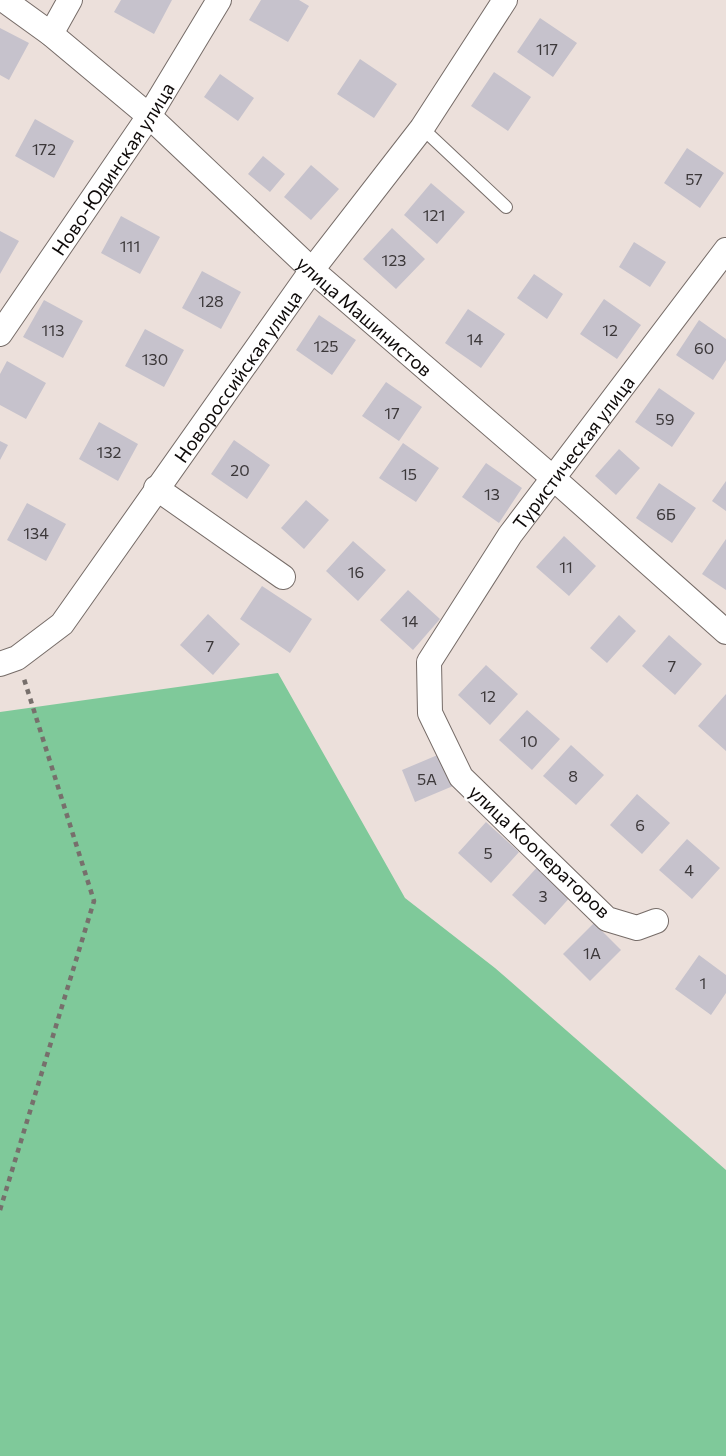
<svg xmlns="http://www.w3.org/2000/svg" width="726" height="1456" font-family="Commissioner,sans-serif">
  <rect width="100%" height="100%" fill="#ece0db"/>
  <path fill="#7fc99a" d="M278,673L405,898L495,968L726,1170V1456H0V712Z"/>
  <path fill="#c6c2cc" d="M121,0H172L154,34L114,12Z
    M261,0H299L309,6L288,42L249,20Z
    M540,18L577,43L553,77L517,52Z
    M0,28L29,43L9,80L0,75Z
    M360,59L397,84L374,118L337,94Z
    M494,72L531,97L508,131L471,106Z
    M220,74L254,98L238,121L204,97Z
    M35,119L74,141L54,178L15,156Z
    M687,148L724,173L700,208L664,183Z
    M263,156L285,174L270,192L248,174Z
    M311,165L339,189L311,220L284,197Z
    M431,183L465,212L437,244L404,215Z
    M121,216L160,237L140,274L101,253Z
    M392,228L425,259L396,289L363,259Z
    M0,231L19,241L0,274Z
    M634,242L666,262L650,287L619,267Z
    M202,271L241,292L221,329L182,308Z
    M534,274L563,294L547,319L517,298Z
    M604,299L641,325L617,359L580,334Z
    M44,300L83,321L63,358L23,337Z
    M468,309L505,334L481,368L445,343Z
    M319,315L356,340L332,375L296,350Z
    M699,320L726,339V360L713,380L676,355Z
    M145,329L184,350L164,387L125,366Z
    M7,361L46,383L26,419L0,405V374Z
    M386,382L422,407L399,441L362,416Z
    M659,388L695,413L672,447L635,422Z
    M99,422L138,444L118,481L79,459Z
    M234,440L270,465L247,499L211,474Z
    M0,441L8,445L0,460Z
    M403,443L439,468L416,502L379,478Z
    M619,449L640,468L616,495L595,476Z
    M486,463L522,488L499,523L462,497Z
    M726,481V511L712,501Z
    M659,483L696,508L672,543L636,518Z
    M306,500L329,520L304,549L281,528Z
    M27,503L66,524L46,561L7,540Z
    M564,536L596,566L569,596L536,567Z
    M726,539V590L702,574Z
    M353,541L386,570L358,601L326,571Z
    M262,586L312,619L290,653L240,619Z
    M408,590L440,619L413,650L380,620Z
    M208,614L240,644L213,675L180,645Z
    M619,615L636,631L607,663L590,648Z
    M669,635L702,664L675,695L642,666Z
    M486,665L518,694L490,725L458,695Z
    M726,694V751L698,726Z
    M527,710L560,739L532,770L499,740Z
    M571,745L604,775L576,805L543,776Z
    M440,754L453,786L415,802L402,770Z
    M637,794L670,823L642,854L610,825Z
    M486,822L519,852L491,883L458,853Z
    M687,839L720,868L692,899L659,870Z
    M540,864L573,894L545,925L512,895Z
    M594,923L621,950L590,981L563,954Z
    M699,955L726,975V993L711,1015L675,989Z"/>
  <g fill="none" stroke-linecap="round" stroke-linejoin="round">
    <defs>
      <path id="lane" d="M422,128L506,207"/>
      <g id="street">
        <path id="s1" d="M4,0L51,34L149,116L312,270L553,478L726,632"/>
        <path d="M51,34L70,0"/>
        <path id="s2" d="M0,334L149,116L219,0"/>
        <path d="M156,488L283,577"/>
        <path id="s3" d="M0,664L17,658L62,624L312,270L422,128L505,0"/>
        <path id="s4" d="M656,921L637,928L607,919L461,777L430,713L429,662L510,535L726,250"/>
      </g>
    </defs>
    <use href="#lane" stroke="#766c68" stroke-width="14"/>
    <use href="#street" stroke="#766c68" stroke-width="26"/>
    <path stroke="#776f6c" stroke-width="4.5" stroke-dasharray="5 5" stroke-linecap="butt" d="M0,1210L94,901L24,679"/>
    <use href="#lane" stroke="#fff" stroke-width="12"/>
    <use href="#street" stroke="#fff" stroke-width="24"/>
  </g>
  <g text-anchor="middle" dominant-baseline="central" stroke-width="5" stroke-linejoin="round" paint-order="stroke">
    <g font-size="16" fill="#3c383a">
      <text x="547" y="48">117</text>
      <text x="44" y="148">172</text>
      <text x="694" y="178">57</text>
      <text x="434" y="214">121</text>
      <text x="130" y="245">111</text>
      <text x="394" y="259">123</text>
      <text x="211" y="300">128</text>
      <text x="53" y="329">113</text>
      <text x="610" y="329">12</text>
      <text x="475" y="338">14</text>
      <text x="326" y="345">125</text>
      <text x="704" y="347">60</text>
      <text x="155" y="358">130</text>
      <text x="392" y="412">17</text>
      <text x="665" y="418">59</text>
      <text x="109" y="451">132</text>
      <text x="240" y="469">20</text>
      <text x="409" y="473">15</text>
      <text x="492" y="493">13</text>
      <text x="666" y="513">6Б</text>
      <text x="36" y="532">134</text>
      <text x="566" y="566">11</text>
      <text x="356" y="571">16</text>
      <text x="410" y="620">14</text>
      <text x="210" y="645">7</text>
      <text x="672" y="665">7</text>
      <text x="488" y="695">12</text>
      <text x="529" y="740">10</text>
      <text x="573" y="775">8</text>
      <text x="427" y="778">5А</text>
      <text x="640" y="824">6</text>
      <text x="488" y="852">5</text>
      <text x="689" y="869">4</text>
      <text x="543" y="895">3</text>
      <text x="592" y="952">1А</text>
      <text x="703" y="982">1</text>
    </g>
    <g font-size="19" fill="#0e0a09" stroke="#fff">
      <text stroke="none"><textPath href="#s2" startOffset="200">Ново-Юдинская улица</textPath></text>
      <text stroke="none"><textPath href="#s1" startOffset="480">улица Машинистов</textPath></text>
      <text stroke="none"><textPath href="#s3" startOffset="378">Новороссийская улица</textPath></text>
      <text stroke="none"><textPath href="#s4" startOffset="632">Туристическая улица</textPath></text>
      <text transform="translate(540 851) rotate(43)">улица Кооператоров</text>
    </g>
  </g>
</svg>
